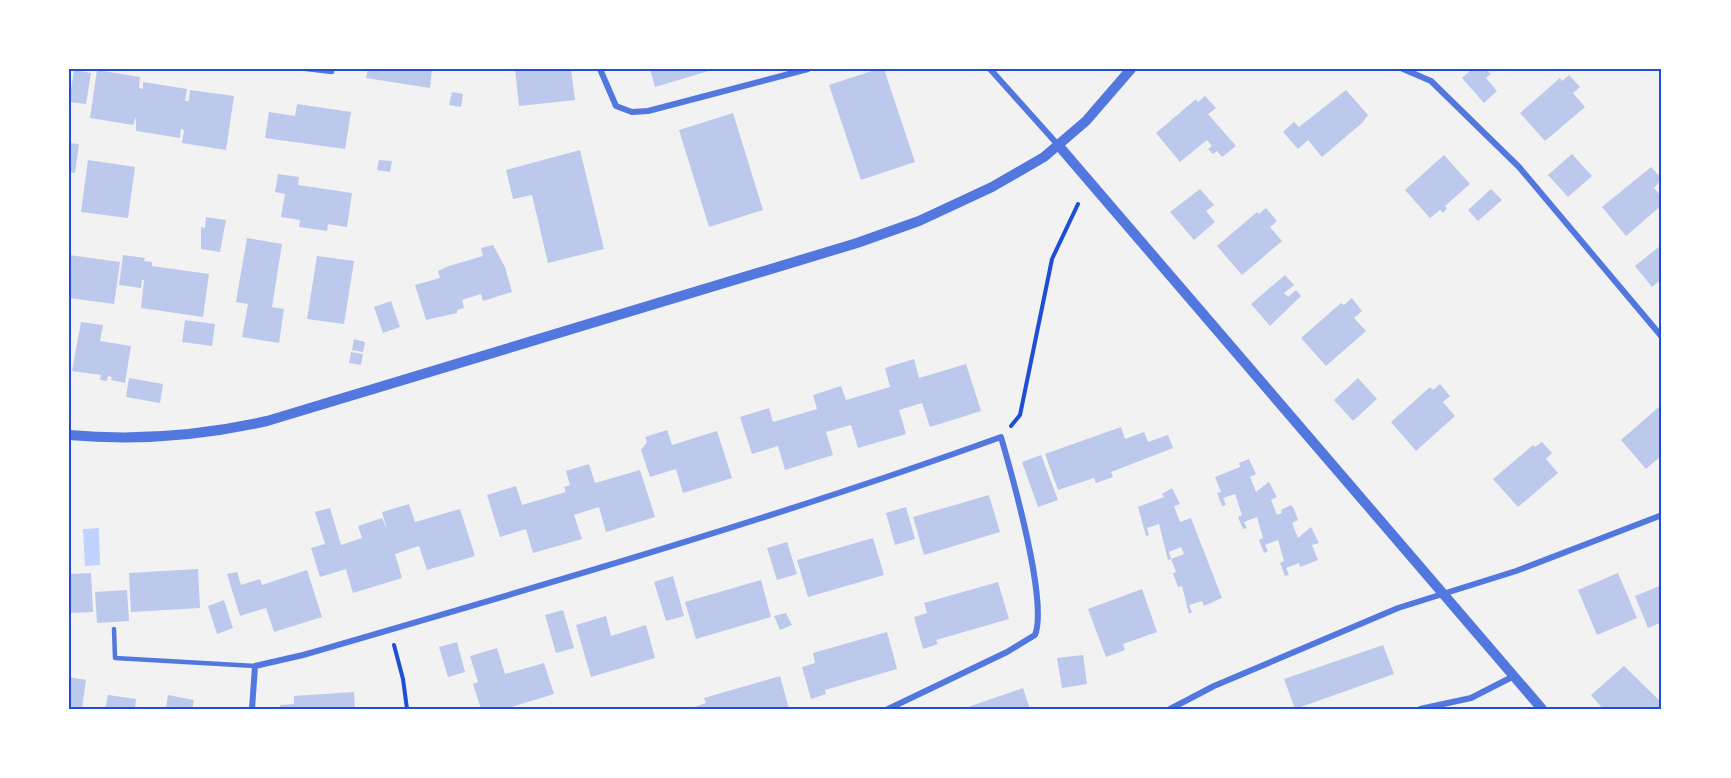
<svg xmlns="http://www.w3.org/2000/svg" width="1731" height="778" font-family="Spectral,serif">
  <rect width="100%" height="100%" fill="#f2f2f2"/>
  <path fill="#bfd3fe" d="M99,528L100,565L85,566L83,529Z"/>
  <path fill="#bdc9ec" d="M368,69H432L430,88L366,78Z
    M515,69H571L575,100L519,106Z
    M650,69H712V70L655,87Z
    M878,69H884L915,162L861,180L829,85Z
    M1472,69H1486L1491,74L1486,78L1497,91L1484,103L1462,78Z
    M74,70L91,73L86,104L69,102Z
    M97,70L140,77L139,88L143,89V82L187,89L185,101H189L190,90L234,96L226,150L182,143L184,130L181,129L180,138L136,131V117L133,125L90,118Z
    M1569,75L1580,87L1573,93L1585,107L1545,141L1520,113L1560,78L1562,81Z
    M1346,90L1368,115L1362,123L1322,157L1308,140L1298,149L1283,132L1294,122L1299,127Z
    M452,92L463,94L461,107L449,105Z
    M1205,96L1216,108L1208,114L1236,146L1222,157L1217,151L1213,154L1208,149L1212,146L1207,140L1180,162L1156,133L1196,99L1198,102Z
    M297,104L351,112L345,149L265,138L269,112L295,116Z
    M733,113L763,210L709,227L679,130Z
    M69,143L79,144L75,173L69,172Z
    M580,150L604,249L548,263L532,195L513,199L506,170Z
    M1572,154L1592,176L1568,197L1548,175Z
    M1444,155L1470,184L1445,206L1447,208L1443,213L1440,210L1430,218L1405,190Z
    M88,160L135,167L128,218L81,212Z
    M379,160L392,161L390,172L377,170Z
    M1651,167L1662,179L1654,188L1662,197V205L1626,236L1602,207Z
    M278,174L299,177L298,185L352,193L347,227L328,224L327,231L299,227L300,220L281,217L285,194L275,192Z
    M1200,189L1214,205L1206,211L1215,222L1194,240L1170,212Z
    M1491,189L1502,200L1478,221L1468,210Z
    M1266,208L1277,221L1270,227L1282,241L1242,275L1217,246L1257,212L1259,214Z
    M206,217L226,220L220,252L201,249V227L205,228Z
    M247,238L282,244L272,307L284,309L279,343L242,337L248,304L236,302Z
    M493,245L505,267L512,292L483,301L481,294L462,300L464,308L457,310V313L426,320L415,285L440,278L438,271L449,266L483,256L481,248Z
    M1660,246L1662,279L1652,287L1635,266Z
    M69,255L120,262L114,304L69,298Z
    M123,255L145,258L144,261L152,262V266L209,274L203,317L141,308L144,280H142L141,288L119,285Z
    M317,256L354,261L344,324L307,319Z
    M1285,275L1294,285L1284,293L1288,297L1296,290L1301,296L1270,326L1251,304Z
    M1352,298L1362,311L1354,318L1366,331L1326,366L1301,338L1341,303L1344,305Z
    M391,301L400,327L383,333L374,307Z
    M185,320L215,324L212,346L182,342Z
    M81,322L103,325L100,341L131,346L125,383L111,380L112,377L108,376L107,381L100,380L101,375L72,371Z
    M354,339L365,342L363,352L352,350Z
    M351,352L363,354L361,365L349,363Z
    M914,359L919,378L966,364L981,411L930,427L922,403L899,410L906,434L858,448L851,425L826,432L833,455L785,470L778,446L752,454L740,417L769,408L773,422L817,409L813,395L841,386L846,400L890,387L885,368Z
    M129,378L163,384L160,403L126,397Z
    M1358,378L1377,399L1353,421L1334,400Z
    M1440,384L1450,396L1443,402L1455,416L1416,451L1391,422L1430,387L1433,390Z
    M1660,406L1662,455L1646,469L1621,440Z
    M1121,427L1125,439L1144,432L1148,442L1168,435L1173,448L1111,472L1113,477L1096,483L1094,478L1058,490L1045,454Z
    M667,430L672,445L717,431L732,478L683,493L676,469L650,477L641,450L647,442L645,437Z
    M1542,442L1552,453L1546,459L1558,473L1518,507L1493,479L1533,445L1535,447Z
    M1041,455L1058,500L1038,507L1022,462Z
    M1249,459L1256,474L1250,477L1256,492L1269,482L1277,497L1271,500L1277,515L1282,513L1281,510L1291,505L1294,509L1298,520L1292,523L1298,538L1311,527L1319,543L1312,545L1318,560L1300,567L1299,563L1286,568L1289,575L1285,576L1280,563L1284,561L1278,540L1265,545L1268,551L1264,553L1259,540L1263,538L1257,517L1244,522L1247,528L1243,529L1238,517L1242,515L1235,494L1223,498L1226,505L1222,506L1217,493L1221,492L1215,477L1240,467L1239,463Z
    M589,464L595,483L640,470L655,517L606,532L599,507L574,515L582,539L533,553L526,529L500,537L487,495L516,486L522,505L566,492L564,487L570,485L566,471Z
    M1172,488L1180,504L1174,506L1180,522L1191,518L1222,598L1204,606L1202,601L1189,605L1192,612L1189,614L1182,586L1178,587L1173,573L1176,572L1171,559L1184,554L1181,547L1169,552L1171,559L1168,560L1159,524L1147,528L1149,535L1146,536L1138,507L1164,497L1162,494Z
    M989,495L1000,532L924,555L913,517Z
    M409,504L415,522L460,509L475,556L427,570L419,546L395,554L402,578L353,593L346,569L320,577L311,548L325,544L315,512L330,508L341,545L362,538L358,526L382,518L387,530L382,512Z
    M906,507L915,539L895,545L886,513Z
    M873,538L884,575L808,597L797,560Z
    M787,542L797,574L777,580L767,548Z
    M198,569L200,608L131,612L129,573Z
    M307,570L322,617L274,632L266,608L240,616L227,574L237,572L241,585L260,579L262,585Z
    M91,573L93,612L69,613V574Z
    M1618,573L1637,618L1597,635L1578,590Z
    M673,576L684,616L666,621L654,582Z
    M761,580L771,617L696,639L685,602Z
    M998,582L1009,619L936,640L938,644L923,649L914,617L927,613L924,603Z
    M1662,585V622L1648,628L1635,596Z
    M1142,589L1157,632L1123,644L1125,650L1106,657L1088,609Z
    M127,590L129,621L97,623L95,592Z
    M224,600L233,628L217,634L208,606Z
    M563,610L574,648L556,653L545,615Z
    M786,613L792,625L780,630L774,616Z
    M606,616L611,636L646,625L655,658L591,677L576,625Z
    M887,632L897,669L825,690L826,694L811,699L802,667L815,663L813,653Z
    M457,642L465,672L448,677L439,647Z
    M1383,645L1394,674L1295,709L1284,679Z
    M497,648L505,674L544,663L554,694L505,709H481L473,684L478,682L470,656Z
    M1083,655L1087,684L1062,688L1057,658Z
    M1624,666L1659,700L1662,697V709H1603L1591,695Z
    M780,676L789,709H689L706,703L704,698Z
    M69,677L86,680L82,709H69Z
    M1023,688L1030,709H962Z
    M354,692L355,709H281L280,705L294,704V696Z
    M108,695L136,699L135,709H105Z
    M168,695L194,700L192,709H166Z"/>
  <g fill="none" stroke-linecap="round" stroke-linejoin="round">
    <path stroke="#1d4ed8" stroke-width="4" d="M1011,426L1020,415L1052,259L1078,204
      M394,645L403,679L407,709"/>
    <path stroke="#5277de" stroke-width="4.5" d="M306,69L332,72
      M114,629L115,658L255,666"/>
    <path stroke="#5277de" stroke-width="6" d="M600,69L616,106L632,112L648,111L808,69
      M990,69L1059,146
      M1403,69L1431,81L1519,167L1662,337
      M252,709L255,666L303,655C537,587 771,520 1001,437C1012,475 1048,602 1035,635L1007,652L888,709
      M1170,709L1214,686L1398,608L1516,571L1662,515
      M1420,709L1471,698L1514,676"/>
    <path stroke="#5277de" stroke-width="10" d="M1059,146L1542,709
      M69,435C137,441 201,436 267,421L857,243L919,221L992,187L1044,157L1086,121L1131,69"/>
  </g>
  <rect width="1731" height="778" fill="none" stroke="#ffffff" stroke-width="141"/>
  <rect x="70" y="70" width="1590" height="638" fill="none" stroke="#1d4ed8" stroke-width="2"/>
</svg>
